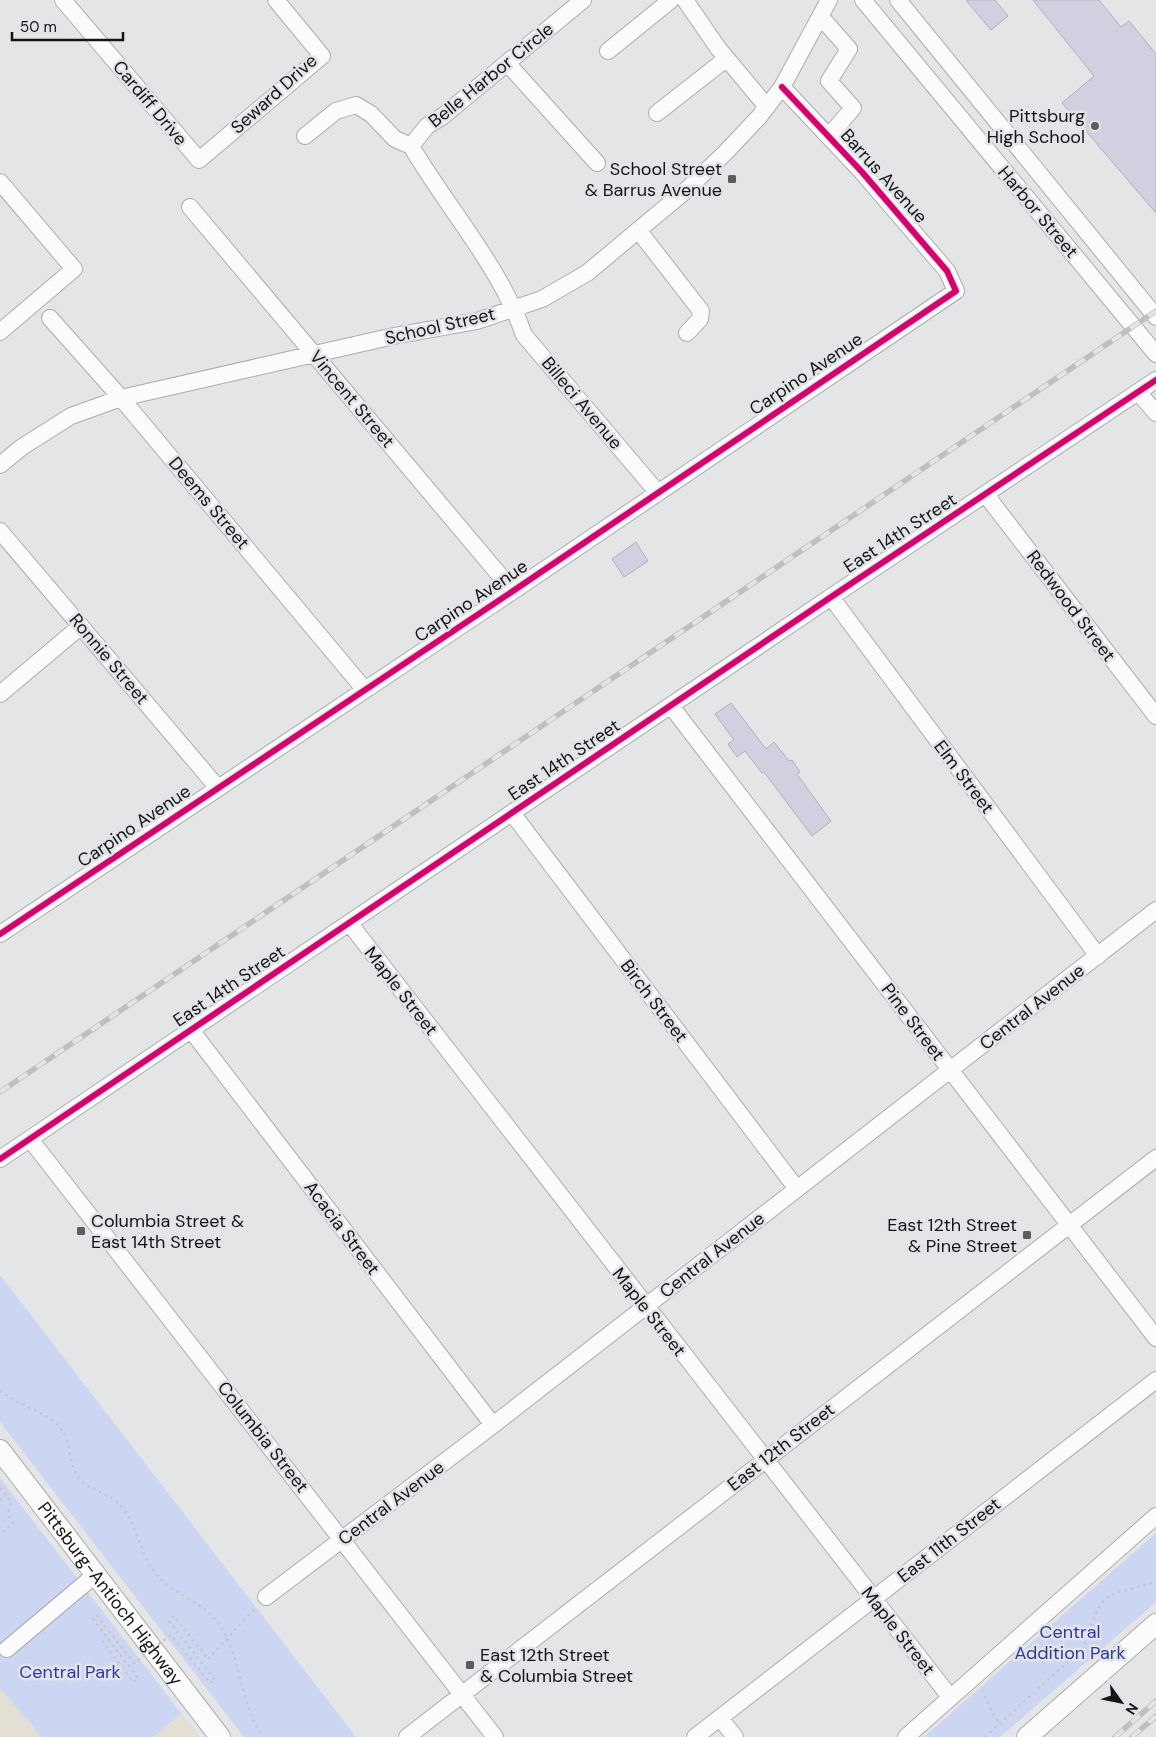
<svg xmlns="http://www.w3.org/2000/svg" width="1156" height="1737" font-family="'DM Sans',sans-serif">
  <rect width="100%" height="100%" fill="#e4e5e7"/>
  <path fill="#e4dfd4" d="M0,1688L42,1737H0Z
    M181,1713L200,1737H154Z"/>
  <path fill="#ccd6f3" d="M0,1275L356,1737H244L0,1422Z
    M0,1478L181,1713L154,1737H42L0,1688Z
    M1156,1533V1602L1000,1737H924Z"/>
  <path fill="#d2cfe1" stroke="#b1b1b3" d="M966,0H995L1008,16L991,30Z
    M1033,0H1099L1121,27L1129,21L1156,54V213L1062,103L1094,76Z
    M636,542L648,561L624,577L612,559Z
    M731,703L766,749L774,742L789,761L792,760L800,772L797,774L831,821L812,836L764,772L762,773L745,751L737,757L728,744L734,740L715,714Z"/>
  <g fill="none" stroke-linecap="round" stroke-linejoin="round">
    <defs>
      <path id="minor" d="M63,0L199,160L322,56L276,0
        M583,0L443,116L427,126L411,146C448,209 500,266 524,335L658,493
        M685,0L718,48L767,107
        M863,0L1156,354
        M898,0L1156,317
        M820,16L849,49L829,81L853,108L829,136
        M608,51L671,0
        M508,64L597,163
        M657,113L726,59
        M305,136L336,111L356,105L371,114L395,139L411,146
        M0,182L74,269L0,332
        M190,207L513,591
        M638,230L701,311L700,319L687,333
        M50,318L121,398L365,690
        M1139,393L1156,413
        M0,465L22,447L71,416L121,398L394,336L477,321L542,299L587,273L684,192L725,153L759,117L782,87L829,0
        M986,495L1156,716
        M0,531L218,788
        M831,597L1098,956
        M0,694L81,626
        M671,706L1156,1338
        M512,813L797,1189
        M350,924L950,1697
        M0,934L513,591L956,291L947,271L862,172L782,87
        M191,1030L493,1425
        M30,1139L495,1737
        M0,1159L831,597L1156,380
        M266,1597L493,1425L1156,910
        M7,1649L95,1575
        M720,1718L735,1737
        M407,1737L1156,1158
        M695,1737L1156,1380
        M906,1737L1156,1516"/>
      <g id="major">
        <path id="s1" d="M0,1450L220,1737"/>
        <path d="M1027,1737L1156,1624"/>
      </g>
    </defs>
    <use href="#minor" stroke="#abacad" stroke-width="18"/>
    <use href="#major" stroke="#abacad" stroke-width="22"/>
    <path stroke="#c6c6c7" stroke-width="2.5" stroke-dasharray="2.5 4" stroke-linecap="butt" d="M0,1391C18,1406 53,1413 63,1432C71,1446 69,1465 79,1478C90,1492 112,1492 125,1511C139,1531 140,1555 157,1575C174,1595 204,1602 219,1624C242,1658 239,1703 263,1737
      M0,1488L11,1501L8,1514L13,1523L0,1534
      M0,1500L6,1496
      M208,1659L256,1607
      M982,1690L994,1716L1000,1724
      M985,1737L1084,1647L1097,1610L1106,1598L1119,1592L1156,1582"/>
    <use href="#minor" stroke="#fbfbfb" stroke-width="16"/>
    <use href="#major" stroke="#fbfbfb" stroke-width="20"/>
    <defs>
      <path id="rail" d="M0,1092L1156,311
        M1115,1737L1156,1701
        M1132,1737L1156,1716"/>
    </defs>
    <use href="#rail" stroke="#bfbfbf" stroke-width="5.5"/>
    <use href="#rail" stroke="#e3e4e8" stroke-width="4" stroke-dasharray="11" stroke-linecap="butt"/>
    <path stroke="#c6c6c7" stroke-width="2.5" stroke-dasharray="2.5 4" stroke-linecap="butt" d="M102,1641L133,1682L138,1678L93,1619L97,1616L134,1663L171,1635L210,1683L215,1680L169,1621L174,1616L208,1659"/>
    <defs>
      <path id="cycleway" d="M0,934L513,591L956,291L947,271L862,172L782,87
        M0,1159L831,597L1156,380"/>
    </defs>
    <use href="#cycleway" stroke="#e3e4e8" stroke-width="9"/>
    <use href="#cycleway" stroke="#d6006c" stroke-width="6"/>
  </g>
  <g fill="#5c5d5e" stroke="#e3e4e8" stroke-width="2">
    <circle cx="1095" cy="126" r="5"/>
    <rect x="727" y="174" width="10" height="10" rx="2.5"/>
    <rect x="76" y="1226" width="10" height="10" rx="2.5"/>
    <rect x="1022" y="1230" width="10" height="10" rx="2.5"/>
    <rect x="465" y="1660" width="10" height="10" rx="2.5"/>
  </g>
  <g text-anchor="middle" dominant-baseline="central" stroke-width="5" stroke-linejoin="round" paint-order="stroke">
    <g font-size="18" fill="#131415" stroke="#e3e4e8">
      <text transform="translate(491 75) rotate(-39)">Belle Harbor Circle</text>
      <text transform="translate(274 94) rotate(-42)">Seward Drive</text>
      <text transform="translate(150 103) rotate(50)">Cardiff Drive</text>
      <text transform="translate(884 176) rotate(48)">Barrus Avenue</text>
      <text transform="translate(1038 212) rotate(50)">Harbor Street</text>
      <text transform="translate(440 326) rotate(-13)">School Street</text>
      <text transform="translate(806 374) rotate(-34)">Carpino Avenue</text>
      <text transform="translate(352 399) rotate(50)">Vincent Street</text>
      <text transform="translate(582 403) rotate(50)">Billeci Avenue</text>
      <text transform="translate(209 503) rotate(50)">Deems Street</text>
      <text transform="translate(900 533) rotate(-33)">East 14th Street</text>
      <text transform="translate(471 601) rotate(-34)">Carpino Avenue</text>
      <text transform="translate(1071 606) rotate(53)">Redwood Street</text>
      <text transform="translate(109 659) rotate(50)">Ronnie Street</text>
      <text transform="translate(564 760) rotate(-34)">East 14th Street</text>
      <text transform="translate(964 777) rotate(53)">Elm Street</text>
      <text transform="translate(134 826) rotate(-34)">Carpino Avenue</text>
      <text transform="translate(229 986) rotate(-34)">East 14th Street</text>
      <text transform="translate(401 991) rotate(52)">Maple Street</text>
      <text transform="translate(654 1001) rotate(53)">Birch Street</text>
      <text transform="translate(1032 1007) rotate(-38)">Central Avenue</text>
      <text transform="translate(913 1022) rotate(53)">Pine Street</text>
      <text transform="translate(342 1228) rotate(53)">Acacia Street</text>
      <text transform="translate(712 1255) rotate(-38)">Central Avenue</text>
      <text transform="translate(649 1312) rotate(52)">Maple Street</text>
      <text transform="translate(263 1437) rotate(52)">Columbia Street</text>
      <text transform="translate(781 1447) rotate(-38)">East 12th Street</text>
      <text transform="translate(391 1503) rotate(-37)">Central Avenue</text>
      <text transform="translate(949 1540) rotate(-38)">East 11th Street</text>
      <text stroke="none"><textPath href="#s1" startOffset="181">Pittsburg-Antioch Highway</textPath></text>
      <text transform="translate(898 1631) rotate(52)">Maple Street</text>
    </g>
    <g font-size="18" fill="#131415" stroke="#e3e4e8" text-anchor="end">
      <text x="1085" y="116">Pittsburg<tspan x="1085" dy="21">High School</tspan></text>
      <text x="722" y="169">School Street<tspan x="722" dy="21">&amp; Barrus Avenue</tspan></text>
      <text x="91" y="1221" text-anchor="start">Columbia Street &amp;<tspan x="91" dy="21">East 14th Street</tspan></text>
      <text x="1017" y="1225">East 12th Street<tspan x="1017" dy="21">&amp; Pine Street</tspan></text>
      <text x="480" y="1655" text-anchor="start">East 12th Street<tspan x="480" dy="21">&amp; Columbia Street</tspan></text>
    </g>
    <g font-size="18" fill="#2d3a99" stroke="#e3e4e8">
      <text x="1070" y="1632">Central<tspan x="1070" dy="21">Addition Park</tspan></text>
      <text x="70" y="1672">Central Park</text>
    </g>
  </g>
  <g transform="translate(1121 1702) rotate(123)" stroke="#e3e4e8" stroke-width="4" paint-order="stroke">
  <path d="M0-4L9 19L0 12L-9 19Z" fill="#131415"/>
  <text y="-8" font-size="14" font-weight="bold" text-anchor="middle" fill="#131415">N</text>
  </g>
  <path d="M12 32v8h111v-8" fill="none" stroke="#131415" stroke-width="2.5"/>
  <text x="20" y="32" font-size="15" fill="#131415" stroke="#e3e4e8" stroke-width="4" paint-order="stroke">50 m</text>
</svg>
